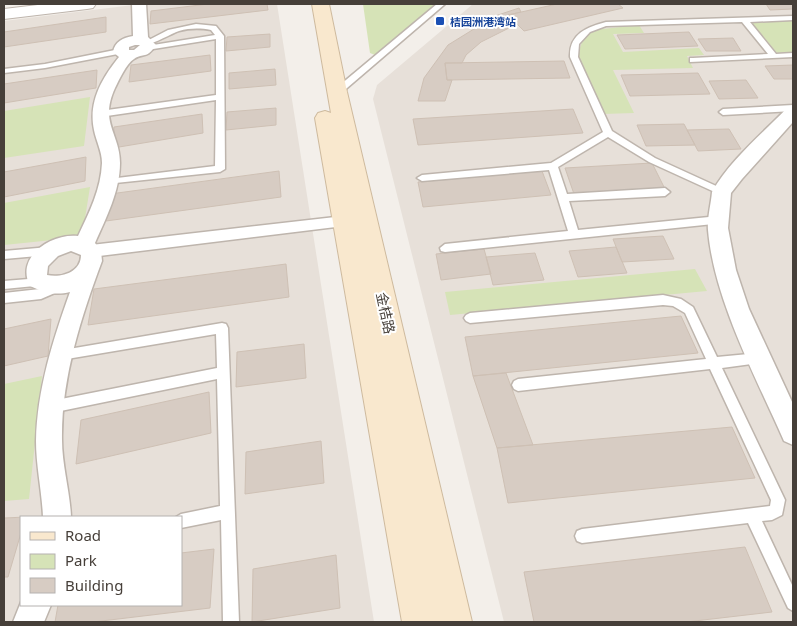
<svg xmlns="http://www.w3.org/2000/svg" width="797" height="626" font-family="'Noto Sans','Noto Sans SC',sans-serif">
  <rect width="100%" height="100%" fill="#f3efea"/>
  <path fill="#e7e0d9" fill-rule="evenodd" d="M141,4H277L374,622H4V21ZM21,517H181V605H21Z
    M473,4H793V622H504L373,99L377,85Z"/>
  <path fill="#d6e3b7" d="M363,4H437L381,53L375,55L370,53Z
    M793,20V52L777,53L750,21Z
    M639,25L644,33L613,34L623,52L699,48L704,55L687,56L693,68L613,70L634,113L603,114C598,102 580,69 579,58C578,48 584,35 593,30Z
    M90,97L84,146L4,158V111Z
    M90,187L82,237L4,245V203Z
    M695,269L707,291L450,315L445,292Z
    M42,376L29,499L4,501V384Z"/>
  <path fill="#d7ccc3" stroke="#cec0b4" d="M208,4H267L268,10L150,24L151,11Z
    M557,4H618L623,8L524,31L508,15Z
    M766,4H793V9L770,10Z
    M519,8L521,12L508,15L517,24L481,42L466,55L462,63H445L447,80H452L445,101H418L424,78L448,45L495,16Z
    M106,17V32L4,47V32Z
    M689,32L698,46L625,49L617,35Z
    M270,34V47L226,51L227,37Z
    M733,38L741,51H706L698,39Z
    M210,55L211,71L129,82L131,65Z
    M564,61L570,78L447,80L445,63Z
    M793,65V79H774L765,66Z
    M275,69L276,85L229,89V73Z
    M97,70L96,88L4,103V84Z
    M698,73L710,94L630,96L621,75Z
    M746,80L758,98L719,99L709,81Z
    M276,108V125L226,130L227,112Z
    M573,109L583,133L418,145L413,119Z
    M202,114L203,133L113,148L114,127Z
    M684,124L695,145L646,146L637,125Z
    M729,129L741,149L698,151L687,130Z
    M86,157L85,181L4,197V172Z
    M652,163L665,189L574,194L565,168Z
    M279,171L281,197L106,221L110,194Z
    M542,171L551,195L423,207L418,182Z
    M663,236L674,259L622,262L613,239Z
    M616,247L627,273L578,277L569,251Z
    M484,249L491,274L441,280L436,254Z
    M535,253L544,280L493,285L486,257Z
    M286,264L289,297L88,325L94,289Z
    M681,316L698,353L473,376L465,337Z
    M51,319L48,356L4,366V329Z
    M304,344L306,378L236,387L237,352Z
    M506,373L533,445L497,448L473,376Z
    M209,392L211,433L76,464L81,420Z
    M732,427L755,478L508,503L497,448Z
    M321,441L324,483L245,494L246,452Z
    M21,517V533L8,577H4V518L26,517Z
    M745,547L772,612L686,622H534L524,572Z
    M214,549L210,608L93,622H55L58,605H181V553Z
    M336,555L340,608L252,622L253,569Z"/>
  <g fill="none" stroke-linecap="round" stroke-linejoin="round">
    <defs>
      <path id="service" d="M437,4H445L340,94H334V90Z
        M793,16V20L750,22L776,54L793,53V57L690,62V58H693L768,54L742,22L606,26L590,32L579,44L578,57L612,131L655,158L725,190L727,192L725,194H719L649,162L608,137L558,167L567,194L665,188L670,192L665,196L569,201L578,230L719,216L723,217L724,220L723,223L445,252L441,251L440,248L445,244L568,231L549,170L422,181L417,178L422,175L551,163L603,132L570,57C569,34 587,27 606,22Z
        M196,24L216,26L224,36L225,169L220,172L106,184V180L109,179L215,166L216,100L100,117L96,114L100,111L216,95V39L147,50L143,48L147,46L215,35L211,30C200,28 190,28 179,31C170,34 150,47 143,43L168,30Z
        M120,49L124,51L123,53L45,68L4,73V69L45,64Z
        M793,105V111L723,115L719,112L723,109Z
        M49,247L54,251L49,255L4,259V251Z
        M41,278L45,279L46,282L45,285L4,289V281Z
        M60,281L64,283L65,286L64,289L41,299L4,303V293L40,289Z
        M663,295L681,299L693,307L717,357L759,353L763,354L765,358L763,362L759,363L722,368L785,500L782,515L772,520L762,521L793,587V611L788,608L748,523L582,543L577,541L575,536L577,531L582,529L770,506L771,500L710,369L518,391L514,389L512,385L514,381L518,379L706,359L685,313L673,306L663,305L470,323L466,321L464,318L466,315L470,313Z
        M222,323L226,324L228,328L239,622H223L221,520L181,528V517H176L181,514L220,506L217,379L51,413L47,411L45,407L47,403L51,401L217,368L216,334L61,360L57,359L55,355L57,351Z"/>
      <path id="pedestrian" d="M344,216L349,217L351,221L349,225L344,226L91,257L86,255L83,251L86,247L91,245Z"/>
      <path id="minor" d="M132,4H146L148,37L156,45C146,60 144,52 134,59C126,64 119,80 115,88C99,123 120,133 120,163C120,191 106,218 95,243L101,251L102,261C81,317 61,379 62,440C62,466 70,491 71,517H43C42,492 36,466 36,441C37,389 53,340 70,292C55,296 43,292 30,286C15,257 51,233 78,236C89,213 101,189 102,163C102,151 96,141 94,130C88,102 102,78 119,57L113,52C115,41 123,38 133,36ZM135,45H140L134,50H129V47ZM71,251L81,255C81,272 62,278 47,275L48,266L58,256Z
        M793,107V122L742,179L731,193L728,228L736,270L749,309L793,404V445L784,441C756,377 714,300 708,230C707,218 711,204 712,192C730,160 762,134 787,108Z
        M21,602V605H51L44,622H13Z"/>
      <path id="tertiary" d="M46,4H96L93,8L87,9L4,19V9Z"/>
      <path id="secondary" d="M312,4H329L347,92L472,622H402L315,118L318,113L325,111L331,113Z"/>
    </defs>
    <use href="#service" stroke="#beb5ad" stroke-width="3"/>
    <use href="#pedestrian" stroke="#beb5ad" stroke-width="3"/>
    <use href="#minor" stroke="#beb5ad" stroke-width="3"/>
    <use href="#tertiary" stroke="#beb5ad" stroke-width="2"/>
    <use href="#secondary" stroke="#ceba9e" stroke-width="2"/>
    <use href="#service" fill="#fff" fill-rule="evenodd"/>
    <use href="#pedestrian" fill="#fff" fill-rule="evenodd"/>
    <use href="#minor" fill="#fff" fill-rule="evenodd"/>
    <use href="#tertiary" fill="#fff" fill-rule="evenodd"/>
    <use href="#secondary" fill="#f9e8ce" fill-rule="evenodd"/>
  </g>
  <rect fill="#1a4fb4" stroke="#fff" stroke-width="2" x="435" y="16" width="10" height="10" rx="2.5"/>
  <g text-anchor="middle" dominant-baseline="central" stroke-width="4" stroke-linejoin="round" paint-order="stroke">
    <g font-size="11" font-weight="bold" fill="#164399" stroke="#fff" text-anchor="start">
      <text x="450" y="21">桔园洲港湾站</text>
    </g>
    <g font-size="14" fill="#463f39" stroke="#fff">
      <text transform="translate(386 313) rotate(78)">金桔路</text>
    </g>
  </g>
  <rect width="797" height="626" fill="none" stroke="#463f39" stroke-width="10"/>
  <rect x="20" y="516" width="162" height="90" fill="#ffffff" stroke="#b5b2b0"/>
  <rect x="30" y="532" width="25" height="8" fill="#f9e8ce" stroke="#b5b2b0"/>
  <text x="65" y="541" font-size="15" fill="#463f39">Road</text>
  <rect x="30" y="554" width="25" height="15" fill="#d6e3b7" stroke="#b5b2b0"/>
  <text x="65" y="566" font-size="15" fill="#463f39">Park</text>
  <rect x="30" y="578" width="25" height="15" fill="#d7ccc3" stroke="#b5b2b0"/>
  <text x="65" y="591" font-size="15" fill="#463f39">Building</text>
</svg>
